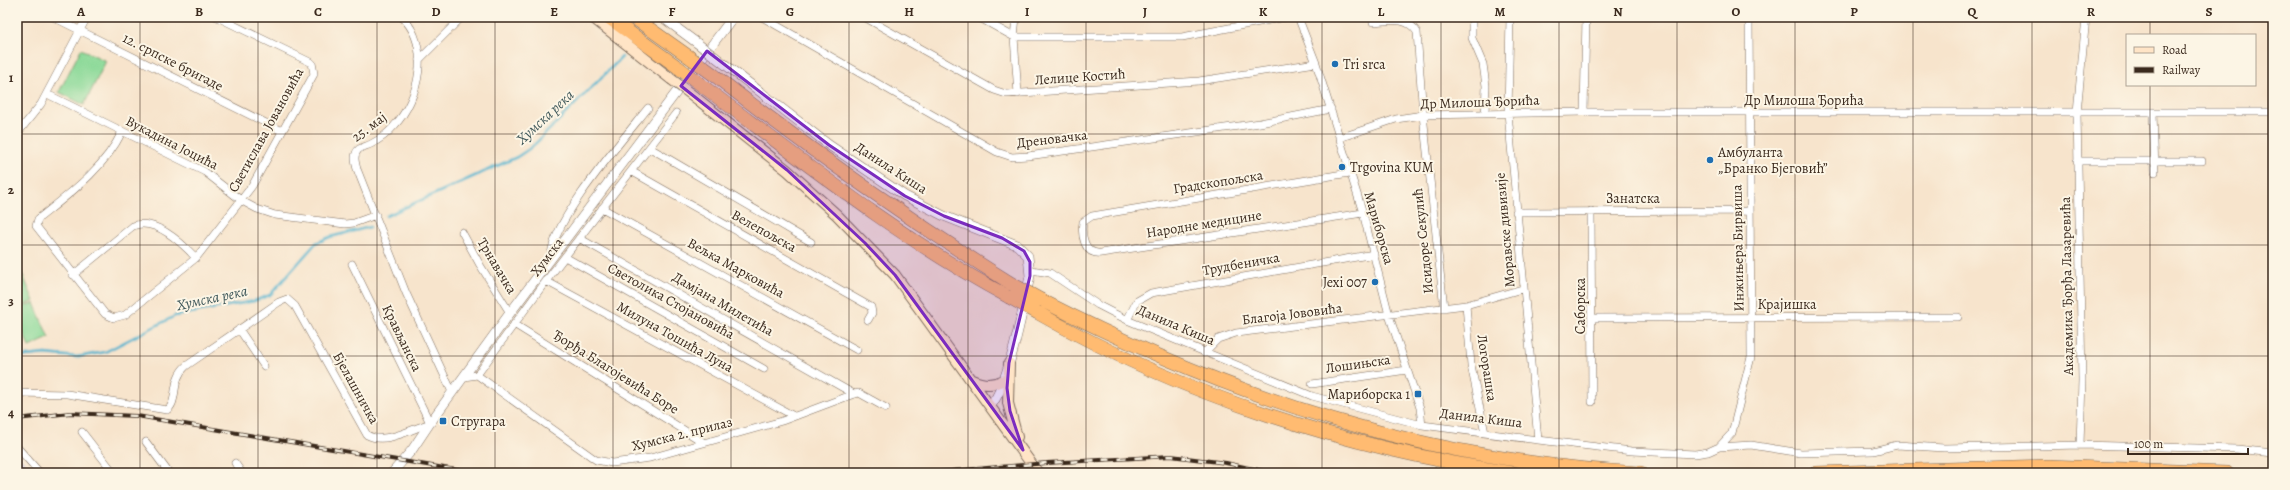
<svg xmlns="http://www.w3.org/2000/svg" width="2290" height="490" font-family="Alegreya,serif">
  <defs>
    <pattern id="industrial-grid" width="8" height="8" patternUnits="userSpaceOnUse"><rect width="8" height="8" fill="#c6c0da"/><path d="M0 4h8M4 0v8" fill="none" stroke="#aba5bb"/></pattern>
  </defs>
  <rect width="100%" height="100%" fill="#fcf5e5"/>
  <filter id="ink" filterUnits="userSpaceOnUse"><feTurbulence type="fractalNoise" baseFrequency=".025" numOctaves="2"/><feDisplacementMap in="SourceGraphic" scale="8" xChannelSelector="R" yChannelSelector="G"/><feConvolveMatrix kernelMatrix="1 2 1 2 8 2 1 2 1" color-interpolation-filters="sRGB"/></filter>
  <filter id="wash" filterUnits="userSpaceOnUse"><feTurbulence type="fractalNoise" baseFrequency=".012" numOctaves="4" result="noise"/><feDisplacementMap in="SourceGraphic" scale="16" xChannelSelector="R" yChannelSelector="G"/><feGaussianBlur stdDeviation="0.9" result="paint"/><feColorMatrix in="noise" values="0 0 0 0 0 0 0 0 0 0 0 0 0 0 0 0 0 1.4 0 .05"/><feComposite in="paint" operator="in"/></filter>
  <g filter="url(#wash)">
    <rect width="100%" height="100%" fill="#f7e4cc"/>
    <path fill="url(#industrial-grid)" d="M17,453L33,473H17Z"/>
    <path fill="#8bd998" stroke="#63825b" d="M81,49L106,61L84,105L59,92Z
      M17,262L34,301L17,308Z
      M34,303L49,338L29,347L17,317V309Z"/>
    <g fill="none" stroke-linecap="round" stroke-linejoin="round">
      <path stroke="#50b3cf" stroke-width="2.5" d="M386,216L517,157L532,147L622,57
        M17,357L45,354L77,357L105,352L175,316L254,301L270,295L316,243L330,237L370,227"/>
    </g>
  </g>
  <g filter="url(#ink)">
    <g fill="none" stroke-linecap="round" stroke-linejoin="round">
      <defs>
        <path id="minor" d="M53,17L282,131
          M402,17C431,45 420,99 394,126C388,133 379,140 371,144C367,146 362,147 359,149C353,154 355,162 357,169L406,293L452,392
          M762,17L997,152L1012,157L1028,156L1260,123L1331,109
          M864,17L994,90L1006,94L1199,81L1316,63
          M978,17L1014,37H1182L1286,17
          M1016,17L1014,37L1018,94
          M1298,17L1316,63L1363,213L1389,315L1420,408L1422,425
          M1472,17V38L1483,64L1486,86L1485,114
          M1510,17L1508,113L1538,440
          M1373,22C1389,21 1407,16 1417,32L1423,115L1444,308
          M419,60L462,17
          M47,94L205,172L242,201L257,209L275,215L345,224L354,223L376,215
          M1584,112L1586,17
          M2153,113L2155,172
          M122,132C104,169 69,194 38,219L36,226L105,314L114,318L125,315L196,258L252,186L314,74L312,63L217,17
          M17,134L41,104L87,17
          M1339,138L1396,119L1423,115L1584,112H2273
          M650,148L811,242
          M2077,161H2202
          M631,171L871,307L872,313L868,320
          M1349,173L1092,216L1083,222C1081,235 1084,255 1101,253L1363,213
          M602,208L857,350
          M1591,211L1592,402
          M1516,212L1750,211
          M462,232L480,265L510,313
          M579,238L854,394
          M565,257L764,369
          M551,259C548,225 625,137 648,108
          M1031,270L1050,273L1098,305L1127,320L1312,396L1422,425L1538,440L1632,451L1695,454L1708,452L1719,447L1751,445L1801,453L1873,451L1897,445L1944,448L2080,445L2237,449L2273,453
          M73,275L133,226C155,217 182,243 196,258
          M546,281L792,415
          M1466,305L1471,365L1485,433
          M1593,318L1958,317
          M1127,320L1137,301L1151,293L1374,254
          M514,324L703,442
          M239,329L264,366
          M1204,353L1218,339L1236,333L1466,305L1522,289
          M477,375L596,460L612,463L650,458L782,421L854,394L859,393L886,408
          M464,377L477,375L546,281L676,113
          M1312,384L1407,370
          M17,393L67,394L167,410C179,402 170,380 186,366L279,302L287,299L295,306L367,435C385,445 412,429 430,423L352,264
          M82,432L114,473
          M146,442L169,473
          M2080,445L2082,380L2077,113L2086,17
          M17,447L40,473
          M1719,447L1732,433L1751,357L1749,17
          M235,463L242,473"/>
        <path id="tertiary" d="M662,17L697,43
          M723,63L829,145L905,196L944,216L1017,245L1028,256L1030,276C1024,304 1008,387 991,405
          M392,473L412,450L430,423L510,313L733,17"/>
        <path id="secondary" d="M592,17L671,79
          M696,98L787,170L837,215L895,275L1038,473
          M1009,363L1008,403L1017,437
          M972,380C983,385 993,386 1004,380"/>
        <path id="motorway" d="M608,17L679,68
          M633,17L688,56
          M714,75C810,150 909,220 1012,284
          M704,87C803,161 900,239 1009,297
          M1041,300C1232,398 1425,461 1641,473
          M1038,313C1183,396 1348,448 1512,473
          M1815,473L2049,466L2227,473"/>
      </defs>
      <use href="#minor" stroke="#7d6b5b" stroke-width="8"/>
      <use href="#tertiary" stroke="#7d6b5b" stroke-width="10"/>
      <use href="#secondary" stroke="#7d6b5b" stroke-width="12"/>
      <use href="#motorway" stroke="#7d6b5b" stroke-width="14"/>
      <use href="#minor" stroke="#fff" stroke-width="7"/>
      <use href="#tertiary" stroke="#fff" stroke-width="9"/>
      <use href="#secondary" stroke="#ffe4c6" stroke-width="10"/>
      <use href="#motorway" stroke="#ffbb71" stroke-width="13"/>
      <defs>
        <path id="rail" d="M17,419L70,413L137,416L474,473
          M927,473L1047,463L1171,456L1226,463L1272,473"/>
      </defs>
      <use href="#rail" stroke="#3b2a1e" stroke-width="4"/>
      <use href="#rail" stroke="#fcf5e5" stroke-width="2.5" stroke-dasharray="8" stroke-linecap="butt"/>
      <defs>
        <path id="tertiary-bridge" d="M697,43L723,63"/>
        <path id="secondary-bridge" d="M671,79L696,98"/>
        <path id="motorway-bridge" d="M688,56L714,75
          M679,68L704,87
          M1012,284L1041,300
          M1009,297L1038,313"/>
      </defs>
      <use href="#tertiary-bridge" stroke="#7d6b5b" stroke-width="10" stroke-linecap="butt"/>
      <use href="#secondary-bridge" stroke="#7d6b5b" stroke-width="12" stroke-linecap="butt"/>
      <use href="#motorway-bridge" stroke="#7d6b5b" stroke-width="14" stroke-linecap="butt"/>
      <use href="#tertiary-bridge" stroke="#fff" stroke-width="9"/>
      <use href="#secondary-bridge" stroke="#ffe4c6" stroke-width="10"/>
      <use href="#motorway-bridge" stroke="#ffbb71" stroke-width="13"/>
    </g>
  </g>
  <path fill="#7b2cbf" fill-opacity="0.2" stroke="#7b2cbf" stroke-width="3" stroke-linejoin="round" d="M707,51L829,145L905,196L944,216L1002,238L1024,251L1030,262V276L1009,363L1007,388L1010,411L1023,450L895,275L865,243L787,170L681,86Z"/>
  <path fill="none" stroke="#3b2a1e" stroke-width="1" stroke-opacity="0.55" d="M140,17V473M258,17V473M377,17V473M495,17V473M613,17V473M731,17V473M849,17V473M968,17V473M1086,17V473M1204,17V473M1322,17V473M1441,17V473M1559,17V473M1677,17V473M1795,17V473M1913,17V473M2032,17V473M2150,17V35M2150,85V473M17,134H2273M17,245H2273M17,356H2273"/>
  <g fill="#1f6fb2" stroke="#fcf5e5" stroke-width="1.5">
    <circle cx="1335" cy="64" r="4"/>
    <circle cx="1710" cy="160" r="4"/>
    <circle cx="1342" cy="167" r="4"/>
    <circle cx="1375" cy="282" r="4"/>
    <rect x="1414" y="390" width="8" height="8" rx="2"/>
    <rect x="439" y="417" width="8" height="8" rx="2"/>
  </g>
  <g text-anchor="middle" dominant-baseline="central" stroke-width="4" stroke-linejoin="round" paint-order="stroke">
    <g font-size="14" fill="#3b2a1e" stroke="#fcf5e5">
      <text transform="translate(173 62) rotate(27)">12. српске бригаде</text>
      <text transform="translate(1080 77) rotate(-4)">Лелице Костић</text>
      <text x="1804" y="100">Др Милоша Ђорића</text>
      <text transform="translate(1480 102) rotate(-2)">Др Милоша Ђорића</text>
      <text transform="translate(369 127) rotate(-37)">25. мај</text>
      <text transform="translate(266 130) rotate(-61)">Светислава Јовановића</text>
      <text transform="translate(1052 139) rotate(-7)">Дреновачка</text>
      <text transform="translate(172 143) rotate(27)">Вукадина Јоцића</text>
      <text transform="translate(891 168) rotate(33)">Данила Киша</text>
      <text transform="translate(1218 182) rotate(-9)">Градскопољска</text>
      <text x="1633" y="198">Занатска</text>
      <text transform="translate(1204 224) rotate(-9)">Народне медицине</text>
      <text transform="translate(1379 228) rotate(74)">Мариборска</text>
      <text transform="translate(1505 230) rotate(-95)">Моравске дивизије</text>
      <text transform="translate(764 231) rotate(29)">Велепољска</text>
      <text transform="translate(1423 241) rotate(-96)">Исидоре Секулић</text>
      <text transform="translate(1738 248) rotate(-91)">Инжињера Бирвиша</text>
      <text transform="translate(547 257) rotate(-53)">Хумска</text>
      <text transform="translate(1241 264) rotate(-10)">Трудбеничка</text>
      <text transform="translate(497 266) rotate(59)">Трнавачка</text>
      <text transform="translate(736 268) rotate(29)">Вељка Марковића</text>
      <text transform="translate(2067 286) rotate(-91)">Академика Ђорђа Лазаревића</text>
      <text transform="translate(671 301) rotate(29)">Светолика Стојановића</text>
      <text transform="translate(723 304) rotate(30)">Дамјана Милетића</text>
      <text x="1787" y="304">Крајишка</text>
      <text transform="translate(1580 306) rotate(-90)">Саборска</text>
      <text transform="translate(1292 314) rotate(-7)">Благоја Јововића</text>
      <text transform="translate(1176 325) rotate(23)">Данила Киша</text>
      <text transform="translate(675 337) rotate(29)">Милуна Тошића Луна</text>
      <text transform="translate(402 338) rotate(64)">Крављанска</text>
      <text transform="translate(1358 364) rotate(-8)">Лошињска</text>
      <text transform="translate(1487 368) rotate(81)">Логорашка</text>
      <text transform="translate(616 372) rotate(32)">Ђорђа Благојевића Боре</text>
      <text transform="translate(356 388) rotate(61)">Бјелашничка</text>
      <text transform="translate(1481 418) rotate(7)">Данила Киша</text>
      <text transform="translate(682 434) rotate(-14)">Хумска 2. прилаз</text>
    </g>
    <g font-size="14" fill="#3b2a1e" stroke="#fcf5e5" text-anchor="start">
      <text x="1343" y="64">Tri srca</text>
      <text x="1718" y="152">Амбуланта<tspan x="1718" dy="16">„Бранко Бјеговић”</tspan></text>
      <text x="1350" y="167">Trgovina KUM</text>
      <text x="1367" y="282" text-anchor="end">Jexi 007</text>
      <text x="1410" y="394" text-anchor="end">Мариборска 1</text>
      <text x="451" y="421">Стругара</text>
    </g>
    <g font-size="15" font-style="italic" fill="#425a5c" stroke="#fcf5e5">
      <text transform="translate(545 117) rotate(-43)">Хумска река</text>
      <text transform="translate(212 298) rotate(-12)">Хумска река</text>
    </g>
  </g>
  <rect width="2290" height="490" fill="none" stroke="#fcf5e5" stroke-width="44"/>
  <rect x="2126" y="34" width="130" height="52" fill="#fcf5e5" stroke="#afa495"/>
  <rect x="2134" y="47" width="20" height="6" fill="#ffe4c6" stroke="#afa495"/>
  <text x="2162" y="54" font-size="12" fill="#3b2a1e">Road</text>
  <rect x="2134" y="67" width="20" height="6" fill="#3b2a1e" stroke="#afa495"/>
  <text x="2162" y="74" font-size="12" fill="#3b2a1e">Railway</text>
  <path d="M2128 448v6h120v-6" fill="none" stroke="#3b2a1e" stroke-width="2"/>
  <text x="2134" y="448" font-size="12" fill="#3b2a1e" stroke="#fcf5e5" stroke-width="3" paint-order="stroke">100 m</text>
  <rect x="22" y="22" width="2246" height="446" fill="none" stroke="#3b2a1e" stroke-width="1.5"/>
  <g font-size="13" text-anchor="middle" font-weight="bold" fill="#3b2a1e">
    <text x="81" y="16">A</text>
    <text x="199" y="16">B</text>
    <text x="318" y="16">C</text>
    <text x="436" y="16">D</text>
    <text x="554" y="16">E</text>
    <text x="672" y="16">F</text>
    <text x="790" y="16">G</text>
    <text x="909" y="16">H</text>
    <text x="1027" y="16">I</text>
    <text x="1145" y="16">J</text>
    <text x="1263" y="16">K</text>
    <text x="1381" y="16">L</text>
    <text x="1500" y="16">M</text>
    <text x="1618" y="16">N</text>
    <text x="1736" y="16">O</text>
    <text x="1854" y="16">P</text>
    <text x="1972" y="16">Q</text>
    <text x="2091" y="16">R</text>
    <text x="2209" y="16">S</text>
    <text x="11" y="82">1</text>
    <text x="11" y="194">2</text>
    <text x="11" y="305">3</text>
    <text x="11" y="417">4</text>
  </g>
</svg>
